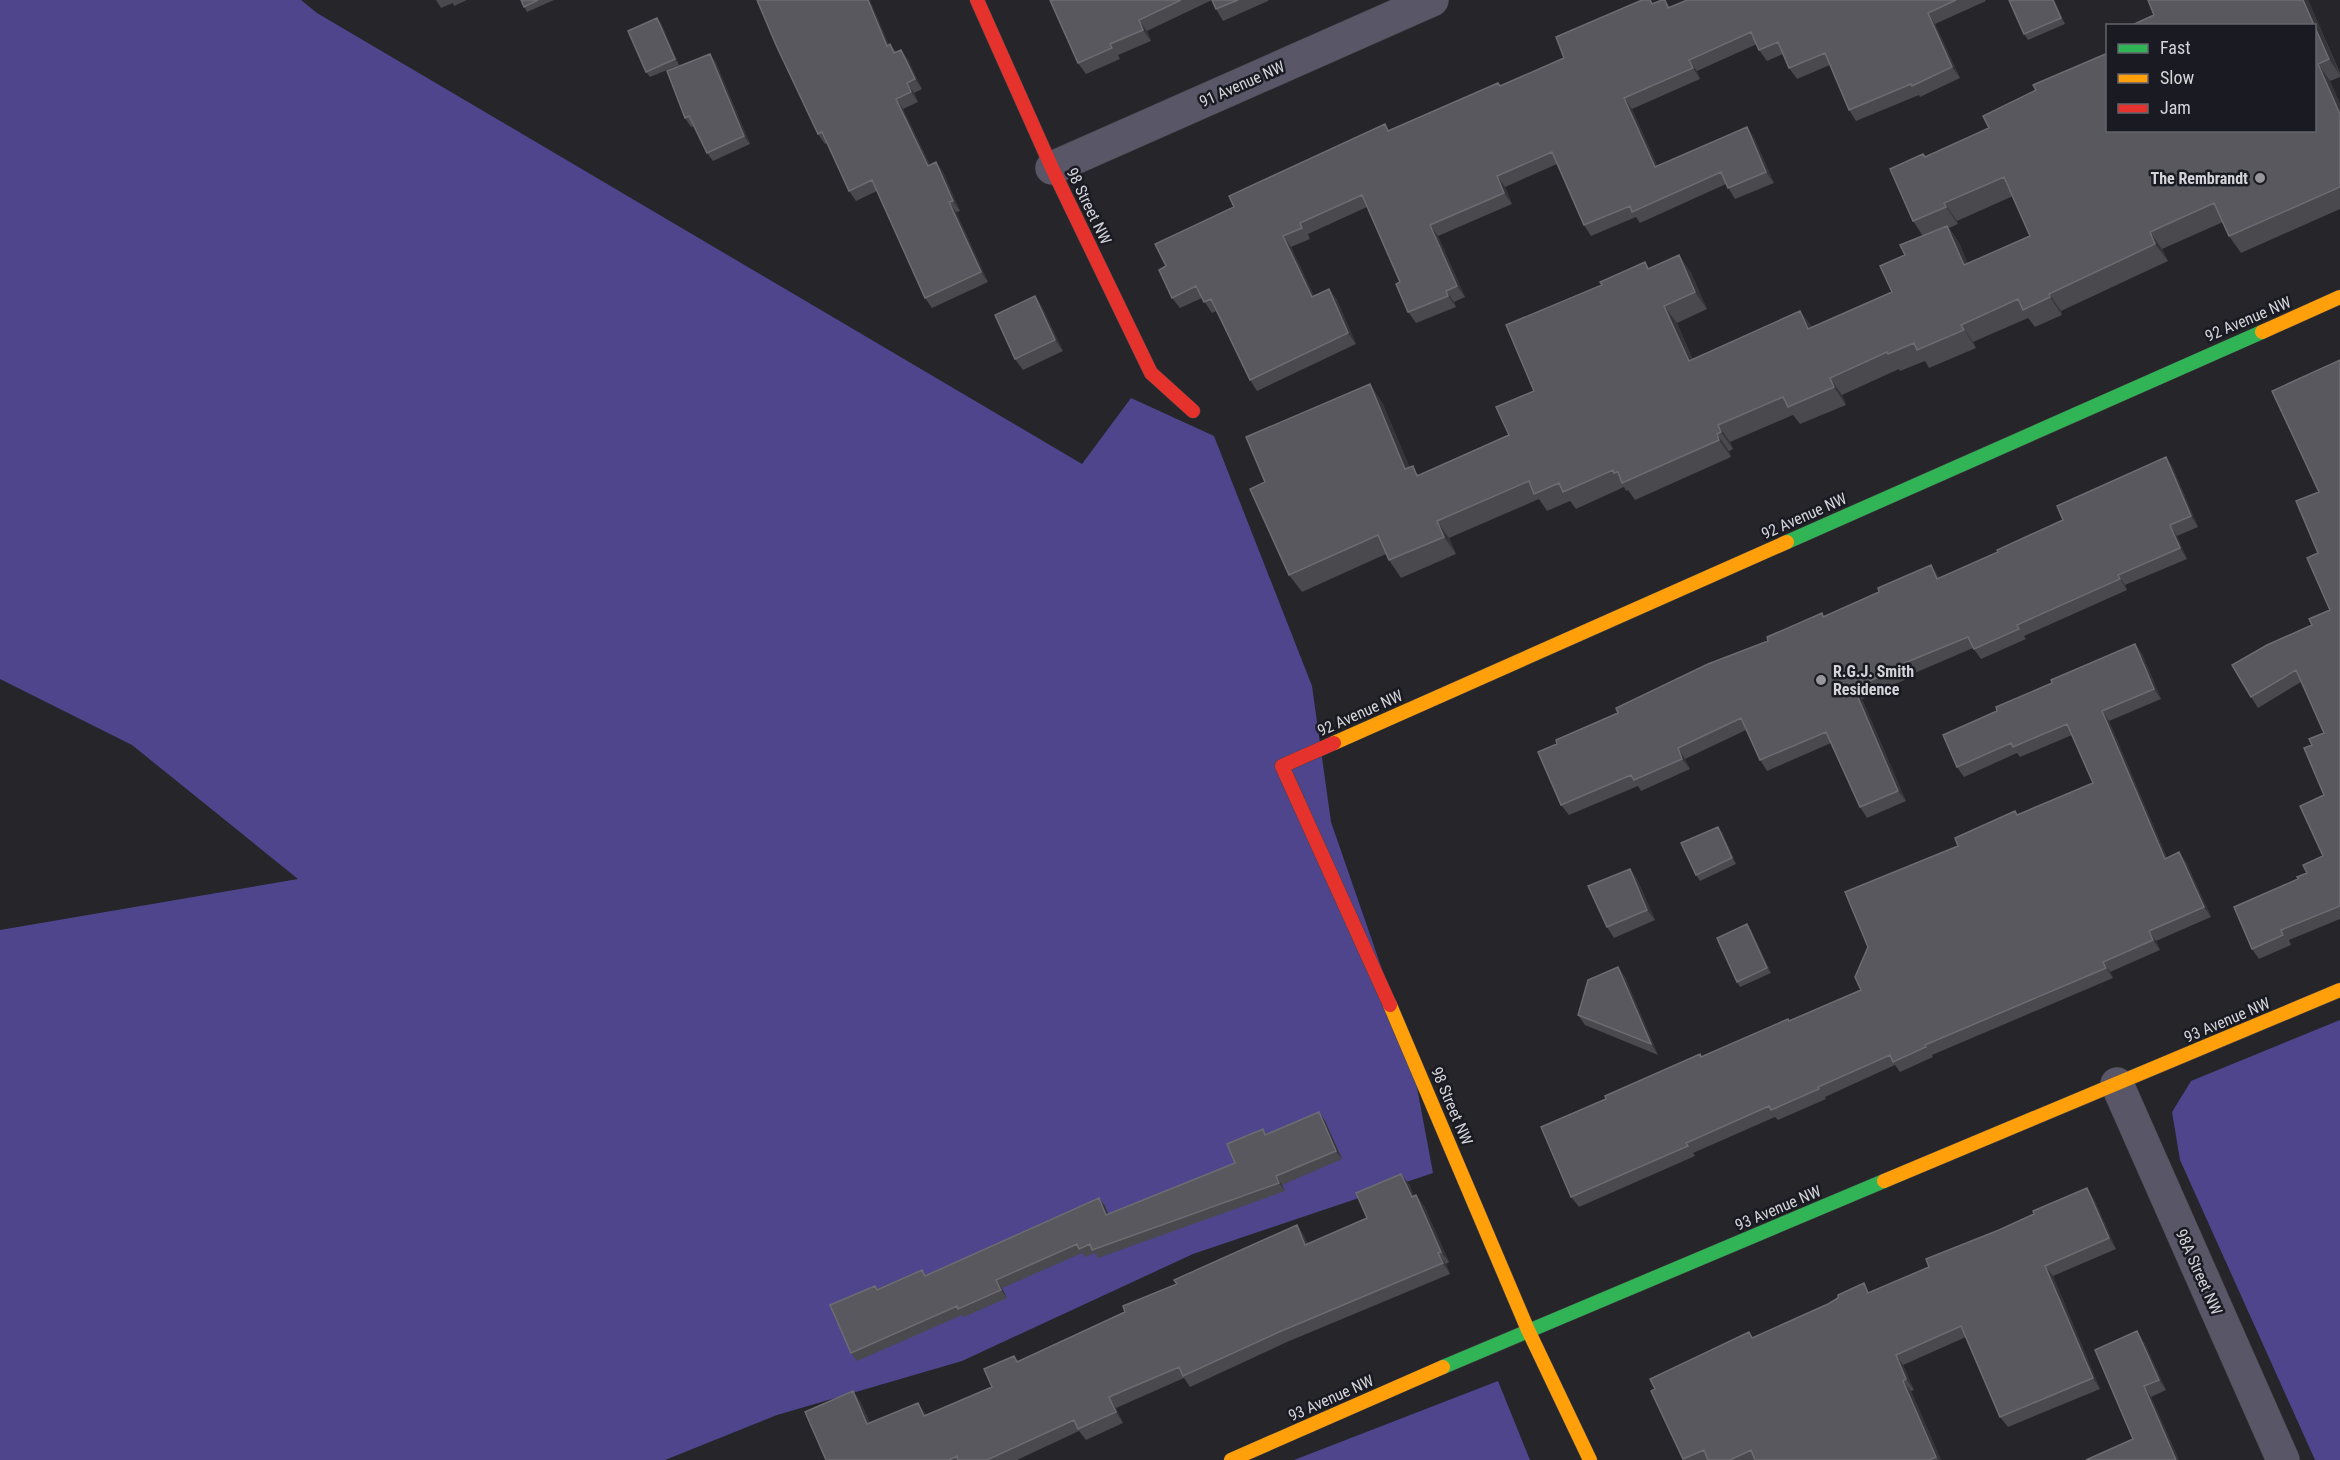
<svg xmlns="http://www.w3.org/2000/svg" width="2340" height="1460" font-family="'Roboto Condensed',sans-serif">
  <rect width="100%" height="100%" fill="#25252a"/>
  <path fill="#4f458d" d="M0,0H301L317,13L1082,464L1131,398L1214,436L1312,686L1331,822L1410,1050L1433,1173L1193,1254L962,1361L777,1415L665,1460H0V930L298,879L132,745L0,679Z
    M2340,1020V1460H2315L2180,1160L2172,1112L2191,1081Z
    M1498,1381L1530,1460H1294Z"/>
  <g fill="none" stroke-linecap="round" stroke-linejoin="round">
    <defs>
      <path id="street" d="M1052,168L1432,0
        M2117,1084L2283,1460"/>
      <path id="fast" d="M1787,542L2262,332
        M1443,1367L1884,1181"/>
      <path id="slow" d="M2262,332L2340,297
        M1334,743L1787,542
        M1390,1005L1528,1330L1590,1460
        M1884,1181L2340,990
        M1231,1460L1443,1367"/>
      <path id="jam" d="M977,0L1052,168L1151,373L1193,411
        M1334,743L1282,766L1390,1005"/>
    </defs>
    <use href="#street" stroke="#424245" stroke-width="34"/>
    <use href="#fast" stroke="#424245" stroke-width="15"/>
    <use href="#slow" stroke="#424245" stroke-width="15"/>
    <use href="#jam" stroke="#424245" stroke-width="15"/>
    <use href="#street" stroke="#585667" stroke-width="33"/>
    <use href="#fast" stroke="#30b455" stroke-width="14"/>
    <use href="#slow" stroke="#ff9f0a" stroke-width="14"/>
    <use href="#jam" stroke="#e5322d" stroke-width="14"/>
  </g>
  <path fill="#49494e" fill-rule="evenodd" d="M436,0H467L454,6L453,3L441,8Z
    M521,0H554L527,12Z
    M1050,0H1268V1L1223,21L1216,9L1212,0L1147,31L1151,41L1118,55L1120,59L1086,74L1078,63Z
    M1651,0L1653,4L1665,0L1670,7L1687,0H1985L1986,1L1935,24L1960,78L1920,97L1919,95L1856,121L1849,110L1830,65L1797,79L1789,68L1783,54L1767,61L1759,50L1757,44L1697,71L1700,79L1632,109L1657,166L1747,127L1754,138L1774,183L1735,199L1726,184L1640,223L1636,217L1591,236L1584,225L1557,164L1505,187L1512,204L1438,236L1465,297L1454,302L1456,307L1416,323L1408,312L1400,282L1367,207L1308,234L1310,239L1291,247L1314,296L1329,289L1337,300L1356,344L1257,391L1250,380L1216,311L1212,313L1202,298L1180,308L1172,298L1166,266L1234,207L1385,124L1389,130L1498,83L1500,86L1564,58Z
    M2054,0L2065,24L2028,40L2024,34Z
    M2308,0L2340,73V77L2330,81L2340,104V209L2241,253L2229,236L2223,222L2162,249L2168,261L2061,311L2062,315L2035,327L2028,318L1973,342L1976,348L1929,368L1925,361L1900,371L1899,369L1842,395L1846,405L1800,424L1793,415L1730,442L1733,449L1729,451L1731,457L1635,500L1628,490L1626,491L1624,487L1576,509L1570,501L1547,511L1539,499L1449,538L1456,554L1401,578L1389,560L1386,554L1302,592L1289,575L1265,482L1382,402L1409,467L1419,475L1509,435L1534,391L1602,285L1645,262L1649,269L1679,255L1691,273L1707,309L1677,323L1693,360L1800,311L1812,327L1892,292L1905,255L1923,236L1913,221L1923,154L1925,157ZM2013,196L2030,236L1968,264L1959,243L1949,228L1958,224L1957,221Z
    M661,23L679,65L650,77L646,72Z
    M890,44L896,52L901,50L908,60L922,89L914,93L918,102L903,109L930,165L936,162L943,172L960,211L956,212L988,282L932,308L925,298L877,191L856,201L849,191L827,143L825,144L818,134Z
    M710,54L716,63L750,144L713,161L707,153L694,126L691,127L685,118Z
    M1035,296L1042,307L1063,351L1023,370L1015,359Z
    M2340,360V919L2289,940L2291,945L2259,959L2252,949L2298,879L2307,873L2323,856L2324,795L2312,745L2324,733L2301,682L2258,708L2251,697L2312,625L2330,610L2318,553L2319,492Z
    M2166,457L2173,468L2198,527L2177,536L2187,559L2125,585L2127,590L2024,636L2026,639L1981,659L1973,648L1910,675L1911,677L1862,699L1906,801L1867,818L1860,807L1831,743L1767,771L1760,760L1746,730L1685,759L1690,769L1641,791L1638,786L1569,815L1561,805L1557,744L1618,713L1768,641L1822,613L1824,616L1938,575L1939,578L1998,552L2063,520Z
    M2135,644L2142,654L2161,699L2109,721L2167,858L2179,852L2186,862L2211,917L2156,941L2160,950L2110,972L2113,978L1932,1055L1933,1057L1900,1072L1895,1065L1825,1097L1826,1099L1778,1120L1775,1117L1693,1153L1695,1156L1579,1207L1571,1197L1606,1099L1700,1054L1702,1057L1861,990L1958,846L2017,815L2093,783L2072,735L2020,757L2017,753L1964,777L1957,767L1997,711L2052,683Z
    M1722,832L1736,864L1700,881L1696,875Z
    M1630,869L1637,879L1655,920L1614,938L1607,927Z
    M1751,930L1771,973L1740,987L1737,982Z
    M1618,967L1625,977L1658,1055L1585,1025L1578,1015Z
    M1325,1121L1342,1159L1282,1185L1285,1191L1098,1258L1095,1253L1085,1257L1082,1253L1002,1288L1007,1298L964,1317L962,1315L857,1361L851,1353L875,1286L877,1289L922,1270L926,1275L1099,1198L1105,1206L1108,1215L1235,1163L1263,1129L1267,1135Z
    M1409,1184L1414,1196L1416,1195L1424,1206L1449,1262L1446,1264L1450,1274L1287,1342L1190,1387L1184,1378L1116,1408L1123,1423L1086,1440L1079,1431L1017,1460H826L853,1391L860,1401L870,1423L925,1413L926,1415L992,1387L1014,1356L1018,1361L1125,1312L1177,1284L1297,1225L1304,1236L1308,1244L1367,1218Z
    M2094,1199L2116,1249L2053,1276L2100,1389L2008,1427L2000,1417L1966,1337L1903,1365L1914,1390L1911,1391L1941,1460H1683L1651,1391L1749,1332L1753,1338L1870,1292Z
    M2144,1342L2166,1390L2151,1397L2179,1460H2086L2133,1439Z"/>
  <path fill="#35353a" d="M868,0H870L894,56L887,46Z
    M2053,0H2054L2065,24L2061,18Z
    M2303,0H2308L2340,75L2329,59Z
    M1928,13L1935,24L1960,78L1952,67Z
    M657,18L661,23L679,65L675,59Z
    M1139,20L1147,31L1151,41L1143,30Z
    M901,50L908,60L922,89L915,79Z
    M710,54L716,63L750,144L744,136Z
    M1689,60L1697,71L1700,79L1693,68Z
    M2318,64L2330,81L2340,104V114Z
    M907,83L914,93L918,102L911,92Z
    M1624,98L1632,109L1663,178L1655,167Z
    M896,99L903,109L935,176L928,166Z
    M1747,127L1754,138L1774,183L1766,172Z
    M936,162L943,172L960,211L953,201Z
    M1497,176L1505,187L1512,204L1504,193Z
    M949,202L956,212L988,282L981,272Z
    M1944,203L1957,221L1958,224L1946,207Z
    M1430,225L1438,236L1465,297L1457,286Z
    M1947,226L1959,243L1976,283L1964,265Z
    M2150,232L2162,249L2168,261L2155,244Z
    M1283,236L1291,247L1320,308L1312,297Z
    M1679,255L1691,273L1707,309L1695,292Z
    M1329,289L1337,300L1356,344L1348,333Z
    M1446,291L1454,302L1456,307L1448,296Z
    M2049,294L2061,311L2062,315L2050,297Z
    M1035,296L1042,307L1063,351L1055,340Z
    M1664,306L1677,323L1701,379L1689,361Z
    M1800,311L1813,328L1808,329Z
    M1961,325L1973,342L1976,348L1964,330Z
    M1830,378L1842,395L1846,405L1834,387Z
    M1370,384L1382,402L1418,486L1405,469Z
    M1718,425L1730,442L1733,449L1721,432Z
    M1717,434L1729,451L1731,457L1719,440Z
    M2166,457L2173,468L2198,527L2191,516Z
    M1437,521L1449,538L1456,554L1444,537Z
    M2170,525L2177,536L2187,559L2180,548Z
    M1931,565L1938,575L1944,589L1937,579Z
    M2118,575L2125,585L2127,590L2120,579Z
    M2135,644L2142,654L2161,699L2154,689Z
    M1854,688L1862,699L1906,801L1898,791Z
    M2102,711L2109,721L2172,870L2165,859Z
    M1678,748L1685,759L1690,769L1682,759Z
    M1718,827L1722,832L1736,864L1732,858Z
    M2179,852L2186,862L2211,917L2204,907Z
    M1630,869L1637,879L1655,920L1647,910Z
    M1747,924L1751,930L1771,973L1767,968Z
    M2149,931L2156,941L2160,950L2153,940Z
    M2103,962L2110,972L2113,978L2106,968Z
    M1618,967L1625,977L1658,1055L1651,1044Z
    M1319,1112L1325,1121L1342,1159L1336,1151Z
    M1401,1174L1409,1184L1419,1208L1412,1197Z
    M1276,1176L1282,1185L1285,1191L1279,1183Z
    M2087,1188L2094,1199L2116,1249L2109,1238Z
    M1416,1195L1424,1206L1449,1262L1441,1252Z
    M1099,1198L1105,1206L1112,1224L1106,1215Z
    M1297,1225L1304,1236L1313,1256L1305,1245Z
    M1438,1253L1446,1264L1450,1274L1443,1263Z
    M2045,1266L2053,1276L2100,1389L2093,1378Z
    M996,1280L1002,1288L1007,1298L1001,1290Z
    M2137,1331L2144,1342L2166,1390L2159,1380Z
    M1896,1355L1903,1365L1914,1390L1906,1379Z
    M1903,1381L1911,1391L1941,1460H1939L1936,1457Z
    M2144,1386L2151,1397L2179,1460H2176Z
    M853,1391L860,1401L875,1435L867,1424Z
    M1109,1397L1116,1408L1123,1423L1116,1412Z
    M918,1403L925,1413L931,1427L924,1416Z"/>
  <path fill="#58585e" stroke="#6c6c71" stroke-width="1.5" d="M521,0H538L524,7Z
    M757,0H868L887,46L890,44L894,53L901,50L915,79L907,83L911,92L896,99L928,166L936,162L953,201L949,202L981,272L925,298L872,180L849,191L822,132L818,134L776,45Z
    M1050,0H1181L1139,20L1143,30L1110,44L1112,48L1078,63Z
    M1212,0H1238L1216,9Z
    M1642,0H1650L1652,4L1662,0H1665L1668,8L1687,0H1956L1928,13L1952,67L1912,86L1911,84L1849,110L1825,53L1789,68L1778,42L1759,50L1751,32L1689,60L1693,68L1624,98L1655,167L1747,127L1766,172L1728,188L1721,172L1632,212L1630,206L1584,225L1552,152L1497,176L1504,193L1430,225L1457,286L1446,291L1448,296L1408,312L1396,284L1400,282L1362,195L1300,223L1302,228L1283,236L1312,297L1329,289L1348,333L1250,380L1211,299L1204,302L1196,286L1172,298L1159,270L1166,266L1155,244L1234,207L1229,196L1385,124L1388,131L1498,83L1500,86L1564,58L1556,37Z
    M2009,0H2053L2061,18L2024,34Z
    M2148,0H2303L2329,59L2318,64L2340,114V187L2229,236L2214,203L2150,232L2155,244L2049,294L2050,297L2023,310L2018,299L1961,325L1964,330L1917,350L1914,343L1888,354L1887,352L1830,378L1834,387L1788,407L1783,397L1718,425L1721,432L1717,434L1719,440L1622,483L1618,472L1614,473L1613,470L1563,492L1559,483L1534,494L1529,481L1437,521L1444,537L1389,560L1378,535L1289,575L1250,489L1265,482L1246,437L1370,384L1405,469L1413,466L1417,476L1509,435L1496,407L1534,391L1506,325L1602,285L1600,282L1645,262L1648,269L1679,255L1695,292L1664,306L1689,361L1800,311L1808,329L1892,292L1880,266L1905,255L1900,245L1947,226L1964,265L2030,236L2004,177L1944,203L1946,207L1913,221L1890,169L1923,154L1925,157L1989,128L1983,116L2036,90L2033,85L2108,53V130H2314V26H2130L2154,15Z
    M657,18L675,59L646,72L628,31Z
    M710,54L744,136L707,153L689,116L685,118L667,71Z
    M1035,296L1055,340L1015,359L995,315Z
    M2340,360V906L2281,930L2283,935L2252,949L2234,907L2298,879L2297,877L2307,873L2303,865L2323,856L2300,806L2324,795L2304,748L2312,745L2309,739L2324,733L2296,670L2251,697L2232,665L2267,645L2312,625L2309,619L2330,610L2307,558L2318,553L2296,501L2319,492L2272,391Z
    M2166,457L2191,516L2170,525L2180,548L2118,575L2120,579L2017,625L2019,629L1974,649L1968,637L1902,664L1903,666L1854,688L1898,791L1860,807L1826,732L1760,760L1741,718L1678,748L1682,759L1634,780L1631,775L1561,805L1538,752L1557,744L1556,740L1618,713L1616,708L1708,664L1768,641L1767,637L1822,613L1823,617L1879,592L1878,588L1931,565L1937,579L1998,552L1997,550L2063,520L2057,506Z
    M2135,644L2154,689L2102,711L2165,859L2179,852L2204,907L2149,931L2153,940L2103,962L2106,968L1925,1045L1926,1047L1893,1062L1890,1055L1818,1087L1819,1089L1771,1110L1769,1106L1686,1143L1688,1146L1571,1197L1541,1127L1606,1099L1605,1096L1700,1054L1701,1057L1788,1019L1789,1021L1861,990L1855,977L1868,947L1845,892L1958,846L1955,838L2015,811L2017,815L2093,783L2067,724L2013,747L2011,743L1957,767L1943,735L1997,711L1996,707L2052,683L2051,680Z
    M1718,827L1732,858L1696,875L1681,843Z
    M1630,869L1647,910L1607,927L1588,886Z
    M1747,924L1767,968L1737,982L1717,938Z
    M1618,967L1651,1044L1578,1015L1588,980Z
    M1319,1112L1336,1151L1276,1176L1279,1183L1092,1250L1090,1244L1079,1249L1077,1244L996,1280L1001,1290L958,1309L957,1306L851,1353L830,1305L875,1286L877,1290L922,1270L925,1276L1099,1198L1106,1215L1235,1163L1227,1144L1263,1129L1265,1135Z
    M1401,1174L1412,1197L1416,1195L1441,1252L1438,1253L1443,1263L1279,1332L1183,1376L1179,1367L1109,1397L1116,1412L1078,1429L1074,1420L987,1460H958L957,1456L949,1460H826L805,1412L853,1391L867,1424L918,1403L924,1416L992,1387L984,1369L1014,1356L1017,1362L1125,1312L1123,1306L1177,1284L1174,1280L1297,1225L1305,1245L1367,1218L1356,1193Z
    M2087,1188L2109,1238L2045,1266L2093,1378L2000,1417L1961,1326L1896,1355L1906,1379L1903,1381L1936,1457L1929,1460H1755L1751,1450L1730,1460H1708L1704,1450L1683,1459L1651,1391L1655,1389L1650,1379L1749,1332L1752,1338L1828,1304L1838,1298V1295L1864,1283L1868,1293L1929,1267L1926,1259L1999,1230L2034,1214L2033,1211Z
    M2137,1331L2159,1380L2144,1386L2176,1460H2086L2133,1439L2095,1350Z"/>
  <g fill="#97979c" stroke="#1a1a22" stroke-width="2">
    <circle cx="2260" cy="178" r="6"/>
    <circle cx="1821" cy="680" r="6"/>
  </g>
  <g text-anchor="middle" dominant-baseline="central" stroke-width="5" stroke-linejoin="round" paint-order="stroke">
    <g font-size="16" fill="#d4d4da" stroke="#1a1a22">
      <text transform="translate(1242 84) rotate(-24)">91 Avenue NW</text>
      <text transform="translate(1089 206) rotate(64)">98 Street NW</text>
      <text transform="translate(2248 319) rotate(-23)">92 Avenue NW</text>
      <text transform="translate(1804 516) rotate(-24)">92 Avenue NW</text>
      <text transform="translate(1360 713) rotate(-24)">92 Avenue NW</text>
      <text transform="translate(2227 1020) rotate(-23)">93 Avenue NW</text>
      <text transform="translate(1452 1106) rotate(67)">98 Street NW</text>
      <text transform="translate(1778 1208) rotate(-23)">93 Avenue NW</text>
      <text transform="translate(2199 1272) rotate(66)">98A Street NW</text>
      <text transform="translate(1331 1398) rotate(-24)">93 Avenue NW</text>
    </g>
    <g font-size="16" font-weight="bold" fill="#d4d4da" stroke="#1a1a22" text-anchor="end">
      <text x="2248" y="178">The Rembrandt</text>
      <text x="1833" y="671" text-anchor="start">R.G.J. Smith<tspan x="1833" dy="18">Residence</tspan></text>
    </g>
  </g>
  <rect x="2106" y="24" width="210" height="108" fill="#1a1a22" stroke="#64646c" stroke-width="1.5"/>
  <rect x="2118" y="44" width="30" height="9" fill="#30b455" stroke="#64646c" stroke-width="1.5"/>
  <text x="2160" y="54" font-size="18" fill="#d4d4da">Fast</text>
  <rect x="2118" y="74" width="30" height="9" fill="#ff9f0a" stroke="#64646c" stroke-width="1.5"/>
  <text x="2160" y="84" font-size="18" fill="#d4d4da">Slow</text>
  <rect x="2118" y="104" width="30" height="9" fill="#e5322d" stroke="#64646c" stroke-width="1.5"/>
  <text x="2160" y="114" font-size="18" fill="#d4d4da">Jam</text>
</svg>
